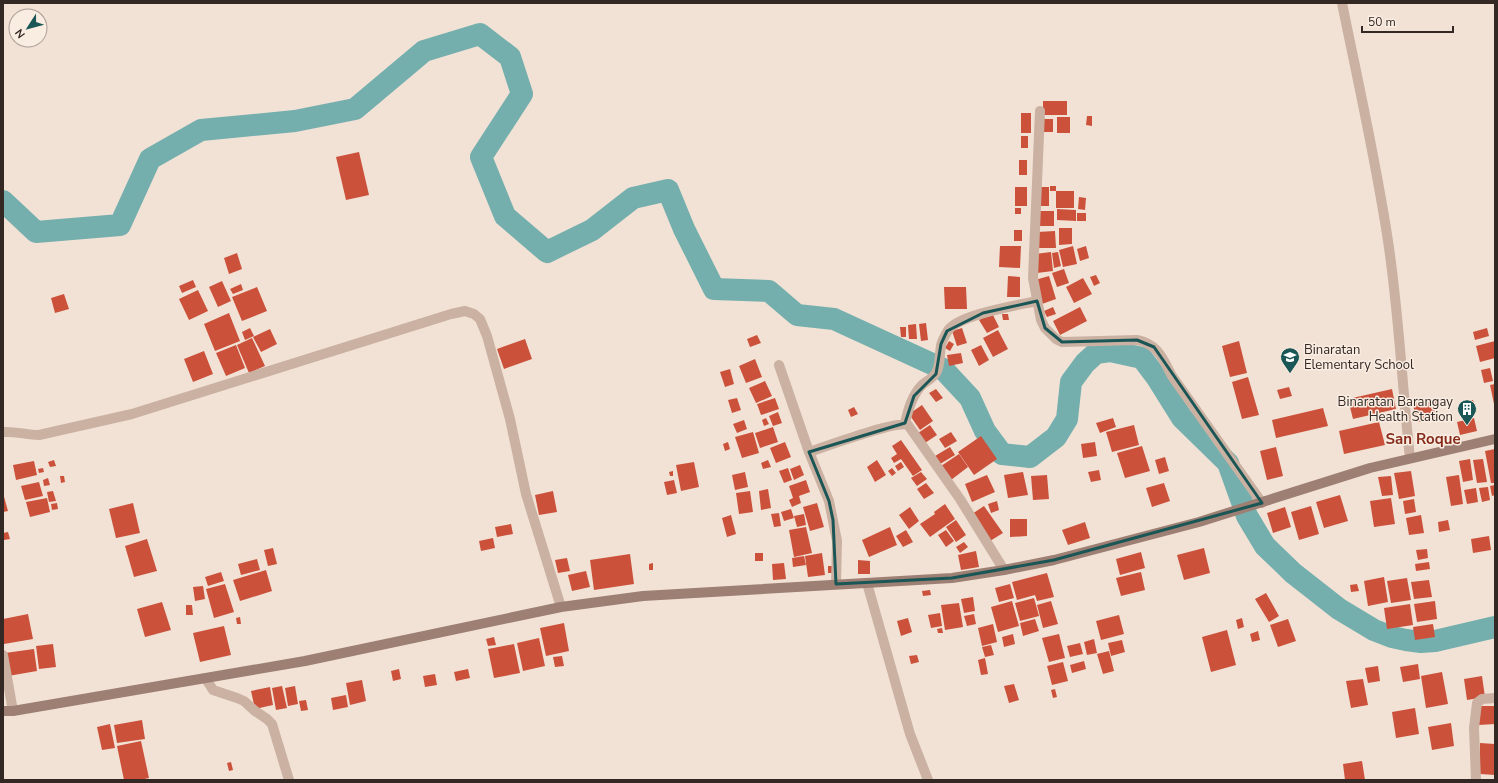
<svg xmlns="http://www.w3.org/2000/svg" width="1498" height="783" font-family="'Nunito Sans',sans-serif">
  <rect width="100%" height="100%" fill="#f2e2d6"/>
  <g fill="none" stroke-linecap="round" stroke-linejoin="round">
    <path stroke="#74afad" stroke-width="22" d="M3,201L36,232L120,225L150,159L201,130L295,121L355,109L424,51L480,34L510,57L522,94L481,157L505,216L547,252L592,230L633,198L668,190L684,229L714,289L769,291L797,315L834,319L943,369L970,398L985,431L1002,454L1030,457L1056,437L1067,419L1071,382L1085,363L1096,353L1110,351L1142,358L1157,378L1182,418L1228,463L1247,516L1265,546L1293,573L1339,609L1374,630L1392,637L1406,640L1421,642L1435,641L1495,627"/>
  </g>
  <path fill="#cb513b" d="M1043,101H1067V115H1043Z
    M1021,113H1031V133H1021Z
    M1087,116H1092V126L1086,125Z
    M1057,117H1070V133H1057Z
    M1044,119H1053V132H1044Z
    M1021,136H1028V148H1021Z
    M359,152L369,195L346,200L336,157Z
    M1019,160H1027V175H1019Z
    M1050,186H1056V191H1050Z
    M1015,187H1027V206H1015Z
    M1037,187H1049V206H1037Z
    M1056,191H1074V208H1056Z
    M1079,197L1086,198L1085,210L1078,209Z
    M1015,208H1021V214H1015Z
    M1057,209L1076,210V221L1057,220Z
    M1036,211H1054V226H1036Z
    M1077,213H1086V221H1077Z
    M1059,228H1072V244L1059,245Z
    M1014,230H1022V241H1014Z
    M1055,231L1056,248H1037V232Z
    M1000,246H1021L1020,268L999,267Z
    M1073,246L1077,264L1063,267L1059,250Z
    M1086,246L1089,258L1080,261L1077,249Z
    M1051,252L1053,271L1037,273L1035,254Z
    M1058,252L1061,266L1054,268L1052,253Z
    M237,253L242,269L229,274L224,258Z
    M1064,269L1069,283L1057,287L1052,273Z
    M1096,275L1100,283L1094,286L1090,277Z
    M1008,276L1020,277V297H1007Z
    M1049,276L1056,299L1042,304L1035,280Z
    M1083,278L1092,294L1074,303L1066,287Z
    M193,280L196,287L182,293L179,286Z
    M222,281L231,301L218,307L209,287Z
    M241,284L243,290L233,294L230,289Z
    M257,287L267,311L242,321L232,297Z
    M944,287H966L967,309H945Z
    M198,290L208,311L189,320L179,299Z
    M64,294L69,309L55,313L51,298Z
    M1053,307L1056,314L1047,317L1044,311Z
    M1080,307L1087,321L1060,335L1053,321Z
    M229,313L240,341L215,351L204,324Z
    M992,313L999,327L987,333L979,320Z
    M1002,314H1008L1009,320H1003Z
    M926,323L928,340L921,341L919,324Z
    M916,324L917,339H909L908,325Z
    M900,327H906V337H901Z
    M250,328L254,336L245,340L242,332Z
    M962,328L967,343L957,346L952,331Z
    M1487,328L1489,336L1475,340L1473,332Z
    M270,329L277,344L261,352L253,337Z
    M998,330L1008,349L993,357L983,338Z
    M757,335L761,343L750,347L747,339Z
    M252,338L265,366L249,373L237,345Z
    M525,339L532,359L504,369L497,349Z
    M949,341L954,344L950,351L945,348Z
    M1239,341L1247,373L1230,377L1222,346Z
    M1495,341V358L1480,362L1476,346Z
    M236,345L245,368L226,376L216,353Z
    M981,345L989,360L979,366L971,350Z
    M204,351L213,374L193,382L184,359Z
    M961,353L963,363L949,366L947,355Z
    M755,359L762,377L746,383L739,366Z
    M1490,368L1493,381L1484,383L1481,370Z
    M730,369L734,384L725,387L720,372Z
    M1248,377L1259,415L1242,419L1232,382Z
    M765,381L772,396L756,403L749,388Z
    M1495,384V404H1494L1490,385Z
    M1289,387L1292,396L1280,399L1277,390Z
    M936,389L943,398L936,402L929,393Z
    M1392,389L1396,409L1353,419L1348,399Z
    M737,398L741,410L732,413L728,400Z
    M775,398L779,409L761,415L757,404Z
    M1473,400L1477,411L1465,415L1461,404Z
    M1436,401L1438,420L1416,422L1413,403Z
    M922,405L933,421L920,430L909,414Z
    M854,407L858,414L851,417L848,410Z
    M1323,408L1328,426L1276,438L1272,420Z
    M778,412L782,423L773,426L769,416Z
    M766,418L769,424L764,426L762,420Z
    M1113,418L1116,427L1100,433L1096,423Z
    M1474,418L1477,431L1460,435L1457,422Z
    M744,420L747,429L737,433L733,424Z
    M1379,422L1385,445L1344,454L1339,431Z
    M930,425L937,435L925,443L918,433Z
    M1134,425L1139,445L1112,452L1106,432Z
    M773,427L778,442L760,448L755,433Z
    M753,432L759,453L742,458L735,437Z
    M951,432L957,441L945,448L939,439Z
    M981,436L997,459L974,475L958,452Z
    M901,440L922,470L913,476L901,459L894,463L891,458L897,454L892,446Z
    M728,442L730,449L725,451L723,444Z
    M785,442L791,457L776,463L770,448Z
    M1095,442L1097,456L1083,458L1081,444Z
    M1142,446L1150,471L1125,478L1117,453Z
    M950,447L955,455L940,464L935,456Z
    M1276,447L1283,476L1267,480L1260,451Z
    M1495,449V483H1491L1485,451Z
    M959,454L968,467L951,480L941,466Z
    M1165,457L1169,471L1159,474L1155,460Z
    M1470,459L1473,480L1463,482L1459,461Z
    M1483,459L1487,482L1477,483L1473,460Z
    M54,460L56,466L50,467L48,462Z
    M768,460L771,467L763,469L761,463Z
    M877,460L886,475L875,482L867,467Z
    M34,461L37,475L16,480L13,465Z
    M694,462L699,487L681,491L676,465Z
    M901,462L904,467L898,471L895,466Z
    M800,465L804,475L794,480L790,469Z
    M43,468L44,472L39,473L38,469Z
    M788,468L792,480L784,483L779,471Z
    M892,468L896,473L892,476L888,471Z
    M1099,470L1101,480L1091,482L1088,472Z
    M673,471V476H670L669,472Z
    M1411,471L1415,496L1399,499L1394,473Z
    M745,472L748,487L735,490L732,475Z
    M921,472L927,479L917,486L911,478Z
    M1023,472L1028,495L1008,498L1004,475Z
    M987,475L995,492L972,502L965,484Z
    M1047,475L1049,499L1033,500L1031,476Z
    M1459,475L1463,504L1451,506L1446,477Z
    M60,476H64L65,482L61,483Z
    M1391,476L1393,495L1382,496L1378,477Z
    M48,478L50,485L44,486L43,480Z
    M674,480L677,493L667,495L664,482Z
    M806,480L810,492L799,496L801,503L792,507L789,500L793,498L789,486Z
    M39,482L43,496L25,500L21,486Z
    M926,483L934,493L924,499L917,489Z
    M1164,483L1170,501L1152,507L1146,488Z
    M1495,485V495L1492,496L1490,486Z
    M1488,487L1490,500L1482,502L1479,488Z
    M1476,488L1478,502L1467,504L1464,490Z
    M768,489L771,508L761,510L759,491Z
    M53,491L56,501L49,502L47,492Z
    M553,491L557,512L539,515L535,495Z
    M750,491L753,512L739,514L736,493Z
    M3,493L8,511L3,512Z
    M1340,495L1348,521L1324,528L1316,502Z
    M47,498L50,512L30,517L26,502Z
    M1391,498L1395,524L1374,527L1370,501Z
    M1414,499L1416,512L1405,514L1403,501Z
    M997,501L999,510L991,513L988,504Z
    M57,503L58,509L52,510L51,504Z
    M133,503L140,533L116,538L109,509Z
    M817,503L824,527L810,531L803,507Z
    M945,504L955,519L930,537L920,524L935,514L934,512Z
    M984,506L1003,533L990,541L972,514Z
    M1311,506L1319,534L1299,540L1291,512Z
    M910,507L919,521L909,529L899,515Z
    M1285,507L1291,527L1273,533L1267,513Z
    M791,509L794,518L784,521L781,512Z
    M779,513L781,526L774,527L771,514Z
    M804,514L806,525L797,527L794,516Z
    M731,515L736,534L727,537L722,518Z
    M1421,515L1424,533L1409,535L1406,518Z
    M1010,519H1027V536L1010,537Z
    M956,520L966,535L956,542L946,527Z
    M1448,520L1450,530L1439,532L1438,522Z
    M1085,522L1090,538L1068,545L1062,530Z
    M511,524L513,534L497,537L495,527Z
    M806,527L812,553L794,557L789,530Z
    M890,527L897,545L869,557L862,540Z
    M906,530L913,542L903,547L896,536Z
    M946,530L954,541L946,547L938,535Z
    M8,532L10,539L4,540L3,533Z
    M1489,536L1491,550L1473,553L1471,539Z
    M493,538L495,548L481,551L479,541Z
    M147,539L157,571L134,577L125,546Z
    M964,542L968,547L960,553L956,547Z
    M273,548L277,564L268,566L264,550Z
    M1204,548L1210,573L1184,580L1177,555Z
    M1427,549L1428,558L1418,560L1416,550Z
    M976,551L979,567L961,570L958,555Z
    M1141,552L1145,568L1120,575L1116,559Z
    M755,553H763V561H755Z
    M822,553L825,575L808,577L805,556Z
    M630,554L634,584L594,590L590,560Z
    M804,556L806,565L793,567L792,558Z
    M567,558L570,571L558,573L555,560Z
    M257,559L260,570L241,575L238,564Z
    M858,560L870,561V574H858Z
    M1429,562L1430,569L1416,571L1415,564Z
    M653,563V570H649V564Z
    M784,563L786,579L773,580L772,564Z
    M828,566H834V573H828Z
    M266,570L272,591L240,601L233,580Z
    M586,571L590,587L572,591L568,575Z
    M221,572L224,581L208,586L205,577Z
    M1141,572L1145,590L1121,596L1116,578Z
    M1047,573L1054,597L1037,601L1035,595L1017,600L1012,582Z
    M1384,577L1388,602L1368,606L1364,581Z
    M1407,578L1411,600L1391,603L1387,581Z
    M1429,580L1432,597L1414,599L1411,582Z
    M225,584L234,612L214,618L206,589Z
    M1010,584L1014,598L999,602L995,588Z
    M1357,584L1359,591L1351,592L1350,585Z
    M203,586L205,599L195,601L193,587Z
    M930,590L931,595L923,596L922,591Z
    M1266,593L1279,616L1269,622L1255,599Z
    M973,597L975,611L964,613L961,599Z
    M1034,598L1039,616L1020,621L1015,603Z
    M1012,601L1019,626L998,632L991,607Z
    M1051,601L1058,624L1043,628L1037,605Z
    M1435,601L1437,619L1417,622L1414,604Z
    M162,602L171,630L145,637L137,609Z
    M959,603L963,627L945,630L941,605Z
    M1410,604L1413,625L1387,629L1384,608Z
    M186,605H192L193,615H186Z
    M940,613L942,626L931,628L928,615Z
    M28,614L33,639L4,644L3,619Z
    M974,614L976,624L967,626L964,616Z
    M1119,615L1124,634L1101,640L1096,621Z
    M240,617L241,624H237L236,618Z
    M908,618L912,632L901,636L897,621Z
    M1242,618L1244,627L1238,629L1236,620Z
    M1035,619L1039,631L1023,636L1020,623Z
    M1288,619L1296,641L1278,647L1270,625Z
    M564,623L569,651L546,656L540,628Z
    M993,624L997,642L982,646L978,628Z
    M1433,624L1435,637L1415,640L1413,627Z
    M224,626L231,655L200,662L193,633Z
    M942,628L943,633H938L937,629Z
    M1227,630L1236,665L1211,672L1202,637Z
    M1258,631L1260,640L1252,642L1250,634Z
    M1013,634L1015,644L1004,647L1002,637Z
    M1059,634L1065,658L1049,662L1042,638Z
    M494,637L496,645L488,646L486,639Z
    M539,638L545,666L523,671L517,643Z
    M1094,639L1097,653L1087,655L1084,642Z
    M1122,640L1125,652L1111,656L1108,643Z
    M1080,643L1083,654L1070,657L1067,646Z
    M53,644L56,667L39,669L36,646Z
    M514,644L520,673L494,678L488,649Z
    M991,645L994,655L985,657L982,647Z
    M34,649L37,671L8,676L5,653Z
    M1109,651L1114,671L1103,674L1097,654Z
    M917,655L919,662L911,664L909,656Z
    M562,656L564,666L555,667L553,657Z
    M985,658L988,674L981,675L978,660Z
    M1084,661L1086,669L1072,673L1070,665Z
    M1063,662L1068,681L1052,685L1047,666Z
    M1418,664L1420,679L1403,682L1400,667Z
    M1378,666L1380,681L1368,683L1365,668Z
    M399,669L401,679L393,681L391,671Z
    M468,669L470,678L456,681L454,672Z
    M1442,672L1448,704L1426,708L1421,676Z
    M435,674L437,685L425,687L423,676Z
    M1482,676L1485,697L1467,700L1464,679Z
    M1363,679L1368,705L1351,708L1346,681Z
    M362,680L366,701L350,705L346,683Z
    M1014,684L1019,700L1009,703L1004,686Z
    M282,686L287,708L276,710L272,688Z
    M295,686L298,704L288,706L285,688Z
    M270,687L273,705L255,709L251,691Z
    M1055,689L1057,697L1053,698L1051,690Z
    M346,695L348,707L333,710L331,698Z
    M306,700L308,710L301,711L299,701Z
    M1478,706H1495V724L1479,725Z
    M1415,708L1419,734L1396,738L1392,712Z
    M142,720L145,739L117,743L114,725Z
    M1451,723L1454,746L1432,750L1428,727Z
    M110,724L115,748L102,750L97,727Z
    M141,741L149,778L140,780H124L117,746Z
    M1480,743L1495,744V775L1480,774Z
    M1362,761L1365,780H1345L1343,764Z
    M231,762L233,770L229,771L227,763Z"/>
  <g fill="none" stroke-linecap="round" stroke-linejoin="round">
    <path stroke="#cab1a2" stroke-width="10" d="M1342,3C1358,82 1376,161 1388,241C1399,313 1402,386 1410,458
      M1040,111L1033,278L1041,320L1045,328L1056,339L1062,342L1137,340C1158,344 1163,359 1172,376L1262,503
      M779,365L809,452L829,501L837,541L836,584
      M905,423C908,410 912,395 922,385C927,381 933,378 936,373C941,364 939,356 941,346C941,342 945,336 947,332C955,315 1018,305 1037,301
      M3,432C15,431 27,435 39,435L132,414L451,314L465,311L474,314L480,319L487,336L510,419L526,494L561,607
      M809,452C824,447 897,420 908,425L960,499L1004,570
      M867,583L910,734L928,780
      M3,655L13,711
      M206,679L213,690L237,698L244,701L255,711L267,719L272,724L289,780
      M1476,780L1474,728L1477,703L1482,699L1495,698"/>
    <path stroke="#9d7f73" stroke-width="10" d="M3,711H13L305,661L561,607L643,596L952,578L1004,570L1054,560L1199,522L1370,468L1495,439"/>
  </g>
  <path fill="none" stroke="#195655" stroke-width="3" stroke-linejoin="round" d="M1037,301L1045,328L1062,342L1137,340L1154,347L1262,503L1054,560L952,578L836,584L833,520L829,501L809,452L905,423L914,396L936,374L941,344L947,331L983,313Z"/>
  <defs>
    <symbol id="school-pin" viewBox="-11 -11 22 30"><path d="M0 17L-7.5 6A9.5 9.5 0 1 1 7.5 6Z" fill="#195655" stroke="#f9ede2"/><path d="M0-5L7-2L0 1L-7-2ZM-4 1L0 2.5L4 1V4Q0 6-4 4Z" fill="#fff"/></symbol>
    <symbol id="building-pin" viewBox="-11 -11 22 30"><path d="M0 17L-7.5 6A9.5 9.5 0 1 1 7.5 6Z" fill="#195655" stroke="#f9ede2"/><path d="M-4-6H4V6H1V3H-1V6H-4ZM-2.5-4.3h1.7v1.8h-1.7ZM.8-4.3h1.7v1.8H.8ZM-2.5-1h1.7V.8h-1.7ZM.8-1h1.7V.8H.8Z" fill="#fff"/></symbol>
  </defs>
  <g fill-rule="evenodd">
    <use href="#school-pin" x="1279" y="346" width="22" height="30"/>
    <use href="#building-pin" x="1456" y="398" width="22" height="30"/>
  </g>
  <g text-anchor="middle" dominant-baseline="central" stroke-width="3" stroke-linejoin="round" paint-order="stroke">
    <g font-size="13" fill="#342825" stroke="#f9ede2" text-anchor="start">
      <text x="1304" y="350">Binaratan<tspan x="1304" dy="15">Elementary School</tspan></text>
      <text x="1453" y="402" text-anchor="end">Binaratan Barangay<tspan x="1453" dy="15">Health Station</tspan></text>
    </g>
    <g font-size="15" font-weight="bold" fill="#862b1b" stroke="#f9ede2">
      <text x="1423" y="439">San Roque</text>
    </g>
  </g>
  <rect width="1498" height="783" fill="none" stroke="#342825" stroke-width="8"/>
  <g transform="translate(28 28) rotate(234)"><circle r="19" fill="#f9ede2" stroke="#aa9e96"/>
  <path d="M0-3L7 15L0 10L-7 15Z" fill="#195655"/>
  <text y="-6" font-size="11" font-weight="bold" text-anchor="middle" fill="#342825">N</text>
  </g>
  <path d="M1362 26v6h91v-6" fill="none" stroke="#342825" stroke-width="2"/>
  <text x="1368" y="26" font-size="12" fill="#342825" stroke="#f9ede2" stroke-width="3" paint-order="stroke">50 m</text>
</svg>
